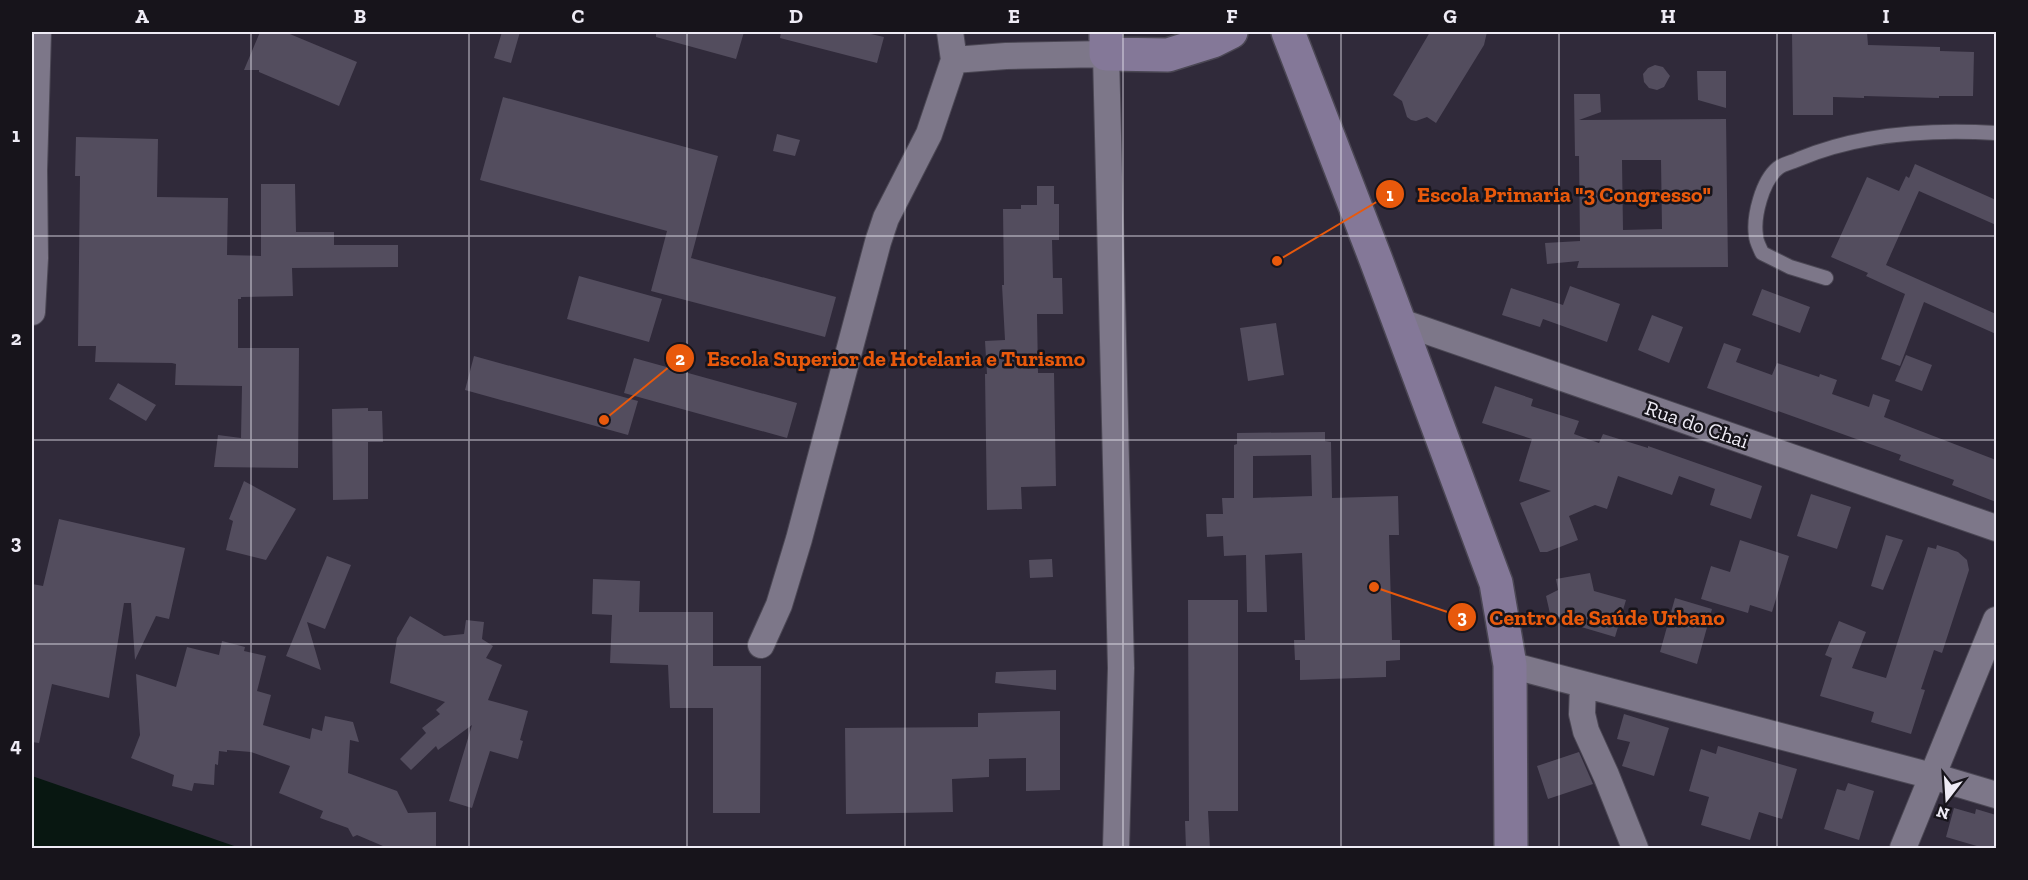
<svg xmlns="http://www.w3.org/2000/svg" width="2028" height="880" font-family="'Zilla Slab',serif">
  <rect width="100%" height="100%" fill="#302a3a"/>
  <path fill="#081711" d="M32,776L240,848H32Z"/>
  <path fill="#534d5e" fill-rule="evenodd" d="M260,32H285L357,62L339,106L259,72V70H244Z
    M502,32H520L511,63L494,58Z
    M656,32H744L736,59L656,37Z
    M781,32H862L884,37L877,63L780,38Z
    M1430,32H1487L1484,45L1436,123L1427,117L1416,121L1411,120L1407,117L1402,101L1393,95Z
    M1792,32H1867L1868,45L1940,47V51L1974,52L1973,96H1939V98L1864,96V98L1833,97V115H1793Z
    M1655,65L1663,67L1670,76L1664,87L1657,90L1649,88L1644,82L1643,74L1648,68Z
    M1697,71H1726V108L1698,100Z
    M1574,94H1600L1601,112L1579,120L1726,119L1728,267L1577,268L1579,261L1547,264L1545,243L1580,241L1579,156H1575ZM1622,160H1661L1662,229L1623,230Z
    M503,97L718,156L691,258L836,297L825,337L651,291L667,231L480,180Z
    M777,134L800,140L795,156L773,151Z
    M76,137L158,139L157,197L228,198L227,255L261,256V184H295L296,232H334V245H398V267L292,268L293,296L241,297V299H238V348H299L298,468L214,467L218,435L241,438L242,386L175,385L176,364L172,363L95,362L96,346H78L80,176H75Z
    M1915,164L1996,200V225L1919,191L1886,265L1996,314V334L1924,302L1900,366L1881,359L1905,294L1866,276L1868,273L1831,257L1867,177L1899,191L1906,176L1909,178Z
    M1037,186H1054V204H1059V240H1052L1053,278H1062L1063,314H1037L1038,373H1054L1056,486L1021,487L1022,509L987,510L985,374H987L985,341L1005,340L1002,285H1004L1003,209H1021V205H1037Z
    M579,276L662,299L649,342L567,319Z
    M1570,286L1620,304L1607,342L1543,319L1540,327L1502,315L1511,288L1563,305Z
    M1762,289L1810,307L1800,333L1752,315Z
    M1652,315L1683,327L1669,363L1638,350Z
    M1276,323L1284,375L1248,381L1240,328Z
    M1724,343L1741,349L1736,362L1772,375L1777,363L1819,377L1820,374L1837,380L1832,394L1869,407L1873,394L1890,400L1884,417L1996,460V502L1952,485L1954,480L1899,460L1901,455L1778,411L1777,413L1707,388Z
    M1906,355L1932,365L1922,391L1895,381Z
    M474,356L638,401L628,435L465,390Z
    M634,358L797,403L787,438L624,393Z
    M118,383L156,405L146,421L109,399Z
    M1495,386L1533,399L1531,406L1579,421L1574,434L1599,443L1603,434L1648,448V446L1762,486L1751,519L1710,505L1715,489L1679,476L1672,495L1618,476L1607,509L1595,505L1569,516L1578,540L1547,552H1540L1520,503L1551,491L1519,481L1532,439L1482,423Z
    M368,408V411H382L383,442H368V499L333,500L332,409Z
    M1325,432V441L1331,442L1332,498L1398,496L1399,535H1389L1392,640H1400V660L1386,661V677L1300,680V660H1295L1294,640H1305L1302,553L1265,555L1267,612H1247L1246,555L1224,556L1223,536L1207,537L1206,514H1223L1222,498H1234V445L1237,444V433ZM1311,455L1312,496L1253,498V456Z
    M244,481L296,509L266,560L226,550L233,521L229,519Z
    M1811,494L1851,507L1837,549L1797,536Z
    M59,519L185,548L169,619L156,616L135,660L131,603H124L109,698L52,684L39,743L32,742V584L43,586Z
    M1886,535L1903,540L1883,590L1871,586Z
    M1740,540L1789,556L1772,612L1750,605L1748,613L1701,599L1711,566L1730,572Z
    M1937,545L1958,552L1967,560L1969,570L1942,653L1934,650L1921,689L1925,690L1911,734L1871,722L1874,712L1820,696L1832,658L1825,655L1839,621L1866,632L1852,668L1886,678L1928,547L1936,549Z
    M327,556L351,565L325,629L307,622L321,670L286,656Z
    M1052,559L1053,577L1030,578L1029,560Z
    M1590,573L1594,591L1626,600L1615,637L1551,618L1546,596L1558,590L1556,579Z
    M593,579L640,581L639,612H713V666H761L760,813H713V708H670L668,665L610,663L612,615L592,614Z
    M1675,598L1712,609L1697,664L1660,652Z
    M1188,600H1238V811H1208L1210,849H1186L1185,821H1189Z
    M410,616L444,636L464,634L466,620L484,622L482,639L493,646L486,658L502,665L488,700L528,711L520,740L523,741L518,759L490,751L472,808L449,801L472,725L438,750L436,746L411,770L400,759L426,733L422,728L440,714L436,710L445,702L390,683L397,638Z
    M222,641L245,647L244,651L266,656L257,691L271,695L263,725L310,739L312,728L322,731L325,716L353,722L359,742L350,740L348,773L397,791L408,813L436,812V849H390L357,835L353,837L348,828L320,818L323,811L279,793L290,766L251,752L227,750V752L219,751L218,765L215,764L214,785L194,783L192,791L172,786L174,775L131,758L140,735L136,674L176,687L187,647L219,655Z
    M1056,670V690L995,683L996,672Z
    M1060,711V790L1026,791V758L989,759V777L952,779L953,812L846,814L845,728L978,727V713Z
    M1624,714L1669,728L1654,776L1622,766L1630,742L1617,739Z
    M1718,746L1797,769L1782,819L1759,812L1750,840L1701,825L1709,797L1689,791L1701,749L1716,754Z
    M1579,752L1593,784L1548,799L1537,766Z
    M1848,783L1874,791L1859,840L1824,829L1837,789L1845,791Z
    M1954,808L1975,814L1976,809L1996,815V849H1987L1946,837Z"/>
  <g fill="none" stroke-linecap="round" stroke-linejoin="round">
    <defs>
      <path id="lane" d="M1826,278L1790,267L1762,253C1760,248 1756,241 1756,236C1753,217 1762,181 1778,168C1783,164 1793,162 1799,159C1861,133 1930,129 1996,133"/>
      <path id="street" d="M954,60L1006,56L1106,54L1121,668L1116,848
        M32,312L35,258L34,170L38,32
        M1398,321L1996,528
        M761,645L779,605L799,539L878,242L886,218L929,134L954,60L950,32
        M1510,665L1932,776L1996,795
        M1583,685L1582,714L1586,731L1606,775L1635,848
        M1903,848L1996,620"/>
      <path id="secondary" d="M1106,32V54L1168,55L1213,41L1231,32
        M1288,32L1376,260L1496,583L1510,665L1511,848"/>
    </defs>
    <use href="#lane" stroke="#4b4754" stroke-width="16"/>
    <use href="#street" stroke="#4b4754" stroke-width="28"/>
    <use href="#secondary" stroke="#4b4754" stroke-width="36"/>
    <use href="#lane" stroke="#7d7789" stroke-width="14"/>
    <use href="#street" stroke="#7d7789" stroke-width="26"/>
    <use href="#secondary" stroke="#847898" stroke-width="33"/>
  </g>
  <path fill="none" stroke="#eeebf5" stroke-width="1.5" stroke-opacity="0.55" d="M251,32V848M469,32V848M687,32V848M905,32V848M1123,32V848M1341,32V848M1559,32V848M1777,32V848M32,236H1996M32,440H1996M32,644H1996"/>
  <g text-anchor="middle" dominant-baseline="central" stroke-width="5" stroke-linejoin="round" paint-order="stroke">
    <g font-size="21" fill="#eeebf5" stroke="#17141b">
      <text transform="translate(1697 424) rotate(19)">Rua do Chai</text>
    </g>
  </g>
  <path fill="none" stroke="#e8590c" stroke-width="2" d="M1277 261L1390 194M604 420L680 358M1374 587L1462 617"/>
  <g fill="#e8590c" stroke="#17141b" stroke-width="2">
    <circle cx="1277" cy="261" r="6"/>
    <circle cx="604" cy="420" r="6"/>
    <circle cx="1374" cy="587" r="6"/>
    <circle cx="1390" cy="194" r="15"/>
    <circle cx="680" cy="358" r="15"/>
    <circle cx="1462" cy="617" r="15"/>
  </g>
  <g font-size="18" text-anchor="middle" font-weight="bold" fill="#fff">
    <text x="1390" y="201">1</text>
    <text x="680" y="365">2</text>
    <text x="1462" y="623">3</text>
  </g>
  <g font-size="22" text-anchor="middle" font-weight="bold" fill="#e8590c" stroke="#17141b" stroke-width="5" stroke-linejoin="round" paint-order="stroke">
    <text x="1564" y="202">Escola Primaria "3 Congresso"</text>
    <text x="896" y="366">Escola Superior de Hotelaria e Turismo</text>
    <text x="1607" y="625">Centro de Saúde Urbano</text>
  </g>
  <rect width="2028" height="880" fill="none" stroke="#17141b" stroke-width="66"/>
  <g transform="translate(1947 799) rotate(197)" stroke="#17141b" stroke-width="4.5" paint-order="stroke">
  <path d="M0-4.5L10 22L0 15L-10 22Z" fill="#eeebf5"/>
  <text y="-9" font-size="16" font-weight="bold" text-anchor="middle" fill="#eeebf5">N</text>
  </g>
  <rect x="33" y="33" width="1962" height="814" fill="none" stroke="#eeebf5" stroke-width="2"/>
  <g font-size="20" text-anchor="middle" font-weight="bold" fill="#eeebf5">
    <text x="142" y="23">A</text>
    <text x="360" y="23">B</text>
    <text x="578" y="23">C</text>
    <text x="796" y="23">D</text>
    <text x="1014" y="23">E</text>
    <text x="1232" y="23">F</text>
    <text x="1450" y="23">G</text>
    <text x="1668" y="23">H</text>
    <text x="1886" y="23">I</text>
    <text x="16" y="142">1</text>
    <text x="16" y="345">2</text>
    <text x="16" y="549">3</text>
    <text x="16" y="752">4</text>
  </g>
</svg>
